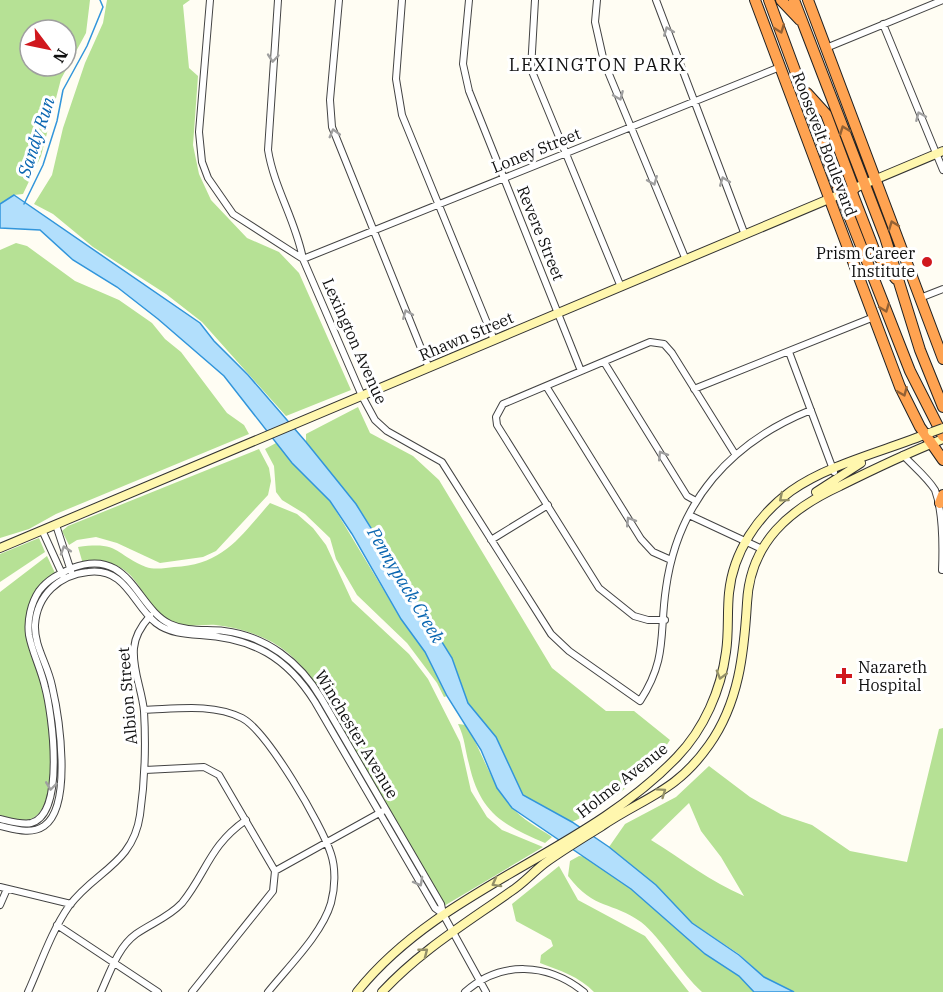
<svg xmlns="http://www.w3.org/2000/svg" width="943" height="992" font-family="'IBM Plex Serif',serif">
  <rect width="100%" height="100%" fill="#fffdf3"/>
  <path fill="#b6e195" fill-rule="evenodd" d="M0,0H90L86,33L61,79L41,156L23,194L14,195L0,204ZM30,30H66V66H30Z
    M107,0H190L183,5L189,68L198,76L193,145L199,174L211,200L247,238L279,252L299,273L351,390L286,416L202,322L166,294L93,247L53,214L34,204L52,175L63,128L85,63L103,23Z
    M16,243L27,246L75,281L119,300L152,323L165,339L181,352L227,413L244,425L249,434L56,514L29,529L0,538V250Z
    M358,407L370,433L413,456L439,480L552,668L606,711H634L670,740C650,772 607,807 572,822L523,795L496,737L468,703L452,658L398,570L356,504L306,442V434Z
    M276,443L330,501L401,619L425,652L447,696L444,697L437,683L407,643L357,595L336,559L330,538L305,514L282,500L276,492L274,466L265,449Z
    M259,449L269,468L271,481L268,495L216,551L203,557L160,563L117,543L96,537L77,540L69,545L62,531L68,526Z
    M270,503L297,514L313,528L326,545L352,601L409,654L428,679L460,742L471,791L487,817L502,830L543,847L444,906C418,857 389,809 360,761C336,720 316,667 272,642C255,633 235,627 216,625C203,624 188,628 175,624C135,609 146,553 83,564L78,547C120,541 114,554 146,567C154,570 166,568 174,567C223,565 240,537 270,503Z
    M39,538L45,552L0,582V554Z
    M47,556L55,573C42,582 29,602 26,618C22,640 34,660 40,680C48,707 63,807 31,819C22,823 9,818 0,815V592Z
    M458,724L466,725C482,751 491,784 511,806C521,819 539,828 552,837L545,843C503,825 480,813 469,764C465,750 465,738 458,724Z
    M943,728V992H794L764,977L739,954L692,923L656,885L609,847L625,824L676,797L709,766L750,797L782,815L812,825L850,851L907,862L939,729ZM689,803L701,831L721,857L744,896C711,882 682,859 651,840Z
    M579,856L587,857L631,889L705,954L739,976L754,992H702C680,972 662,939 641,922C612,901 595,911 568,876L570,861Z
    M559,866L578,900L645,936L689,992H594C580,977 559,970 540,963L541,955L553,946L551,940L516,921L512,904Z"/>
  <path fill="#b2dffc" stroke="#3195db" stroke-width="1.5" d="M14,195L200,323L214,341L248,375L306,442L356,504L452,658L468,703L496,737L523,795L572,822L609,847L656,885L692,923L739,955L764,977L794,992H754L739,976L705,954L631,889L512,808L497,788L481,750L447,696L425,652L401,619L352,534L330,501L292,463L224,376L158,319L117,287L73,260L40,230L0,228V204Z"/>
  <g fill="none" stroke-linecap="round" stroke-linejoin="round">
    <path stroke="#3195db" stroke-width="1.5" d="M24,204L43,165L57,121L63,90L87,46L103,7L100,0"/>
    <defs>
      <path id="street" d="M210,0L199,132L202,162L208,178L233,214L303,259L362,396L375,420L387,431L442,462L551,634L569,651L640,701C668,658 659,634 666,588C678,501 731,442 811,410
        M278,0L268,150C274,188 296,221 303,259L780,67
        M339,0L330,100L332,127L429,368
        M402,0L396,79L402,115L494,340
        M469,0L463,64L469,91L581,371
        M535,0L531,69L621,287
        M597,0L595,22L604,62L686,260
        M656,0L745,235
        M883,24L943,170
        M826,48L943,0
        M920,298L943,289
        M789,352L834,472
        M604,362L687,496L696,501
        M546,386L641,539L653,552L671,560
        M694,389L874,317
        M903,455C913,466 927,477 935,490C943,512 943,545 942,570
        M689,515L762,549
        M56,525L71,571
        M42,530L63,576
        M491,540L548,505
        M665,620H648L634,616L599,588L497,425L496,417L503,404L650,342L664,344L672,353L735,454
        M144,710C176,709 212,703 242,718C267,731 322,825 331,854C336,869 335,888 331,903C322,934 288,967 268,992
        M145,770L204,767L219,775L275,871
        M0,819C9,821 22,825 31,823C66,814 52,713 45,687C41,669 32,652 29,635C27,620 31,603 39,591C48,579 59,574 72,568C130,546 136,608 170,624C187,632 206,629 224,631C266,636 300,662 321,698L441,904L443,914L486,992
        M0,826C14,829 31,835 44,826C73,806 59,716 52,686C48,665 34,646 35,625C37,595 59,575 88,572C126,567 133,605 156,623C169,633 185,634 200,635C253,638 287,657 315,702L435,908L443,914
        M0,887L71,904
        M0,905L7,889
        M57,925L158,992
        M28,992C41,963 51,932 69,906C95,871 133,864 140,815C145,780 146,746 144,711C142,690 132,669 134,648C135,635 142,625 150,616
        M101,992C110,972 118,947 136,934C152,923 169,917 182,903C207,872 209,846 246,820
        M192,992L273,891L275,871L383,811
        M465,992C501,960 548,963 584,992"/>
      <path id="secondary" d="M816,492L861,463
        M0,548L943,151
        M357,992C441,887 584,854 677,757C704,729 721,690 726,652C729,632 727,612 729,593C733,552 758,515 791,491C829,464 885,451 929,433
        M382,992C420,951 465,924 510,892C523,884 533,872 545,863C563,850 583,838 602,826C645,797 676,792 709,745C739,703 744,653 747,603C750,542 790,509 840,486C874,469 908,453 943,439"/>
      <path id="highway" d="M755,0L900,387L920,427L943,460
        M769,0L841,195L910,371L943,436
        M781,0L800,20
        M794,0L885,237L920,350L943,407
        M808,0L943,359
        M807,93L826,114L854,189
        M851,190L875,252L896,279
        M940,503L943,495"/>
    </defs>
    <use href="#street" stroke="#434343" stroke-width="8"/>
    <use href="#secondary" stroke="#323232" stroke-width="10"/>
    <use href="#highway" stroke="#212121" stroke-width="12"/>
    <use href="#street" stroke="#fff" stroke-width="6"/>
    <use href="#secondary" stroke="#fff7ae" stroke-width="8"/>
    <use href="#highway" stroke="#ffa351" stroke-width="10"/>
    <defs>
      <path id="secondary-bridge" d="M932,432L943,428"/>
    </defs>
    <use href="#secondary-bridge" stroke="#323232" stroke-width="10" stroke-linecap="butt"/>
    <use href="#secondary-bridge" stroke="#fff7ae" stroke-width="8"/>
  </g>
  <defs><path id="oneway-chevron" d="M-2-3.5L2.5 0L-2 3.5" fill="none" stroke-width="1.6" stroke-linecap="round" stroke-linejoin="round" transform="scale(1.5)"/></defs>
  <g stroke="#936134">
    <use href="#oneway-chevron" transform="translate(780 29) rotate(69)"/>
    <use href="#oneway-chevron" transform="translate(844 130) rotate(-111)"/>
    <use href="#oneway-chevron" transform="translate(893 225) rotate(-111)"/>
    <use href="#oneway-chevron" transform="translate(885 308) rotate(69)"/>
    <use href="#oneway-chevron" transform="translate(903 392) rotate(67)"/>
  </g>
  <g stroke="#9f9f9f">
    <use href="#oneway-chevron" transform="translate(668 31) rotate(-111)"/>
    <use href="#oneway-chevron" transform="translate(273 58) rotate(95)"/>
    <use href="#oneway-chevron" transform="translate(619 96) rotate(67)"/>
    <use href="#oneway-chevron" transform="translate(920 116) rotate(-113)"/>
    <use href="#oneway-chevron" transform="translate(334 133) rotate(-105)"/>
    <use href="#oneway-chevron" transform="translate(653 181) rotate(68)"/>
    <use href="#oneway-chevron" transform="translate(724 181) rotate(-111)"/>
    <use href="#oneway-chevron" transform="translate(407 314) rotate(-112)"/>
    <use href="#oneway-chevron" transform="translate(662 455) rotate(-122)"/>
    <use href="#oneway-chevron" transform="translate(630 521) rotate(-122)"/>
    <use href="#oneway-chevron" transform="translate(65 550) rotate(-108)"/>
    <use href="#oneway-chevron" transform="translate(51 786) rotate(97)"/>
    <use href="#oneway-chevron" transform="translate(419 882) rotate(61)"/>
  </g>
  <g stroke="#938f67">
    <use href="#oneway-chevron" transform="translate(783 498) rotate(140)"/>
    <use href="#oneway-chevron" transform="translate(721 675) rotate(106)"/>
    <use href="#oneway-chevron" transform="translate(662 792) rotate(-35)"/>
    <use href="#oneway-chevron" transform="translate(496 883) rotate(151)"/>
    <use href="#oneway-chevron" transform="translate(424 952) rotate(-38)"/>
  </g>
  <g fill="#d0181e" stroke="#fff" stroke-width="2">
    <circle cx="927" cy="262" r="6"/>
    <path d="M841 667h6v6h6v6h-6v6h-6v-6h-6v-6h6z"/>
  </g>
  <g text-anchor="middle" dominant-baseline="central" stroke-width="6" stroke-linejoin="round" paint-order="stroke">
    <g font-size="16" fill="#101010" stroke="#fff">
      <text transform="translate(825 144) rotate(69)">Roosevelt Boulevard</text>
      <text transform="translate(536 150) rotate(-22)">Loney Street</text>
      <text transform="translate(541 233) rotate(68)">Revere Street</text>
      <text transform="translate(466 336) rotate(-23)">Rhawn Street</text>
      <text transform="translate(355 341) rotate(66)">Lexington Avenue</text>
      <text transform="translate(127 696) rotate(-95)">Albion Street</text>
      <text transform="translate(357 734) rotate(59)">Winchester Avenue</text>
      <text transform="translate(622 780) rotate(-38)">Holme Avenue</text>
    </g>
    <g font-size="16" fill="#101010" stroke="#fff" text-anchor="end">
      <text x="915" y="253">Prism Career<tspan x="915" dy="18">Institute</tspan></text>
      <text x="858" y="667" text-anchor="start">Nazareth<tspan x="858" dy="18">Hospital</tspan></text>
    </g>
    <g font-size="18" letter-spacing="1.5" fill="#101010" stroke="#fff">
      <text x="598" y="64">LEXINGTON PARK</text>
    </g>
    <g font-size="18" font-style="italic" fill="#0a66b1" stroke="#fff">
      <text transform="translate(36 137) rotate(-72)">Sandy Run</text>
      <text transform="translate(406 585) rotate(59)">Pennypack Creek</text>
    </g>
  </g>
  <g transform="translate(48 48) rotate(122)"><circle r="28" fill="#ffffff" stroke="#9f9f9f" stroke-width="1.5"/>
  <path d="M0-4.5L10 22L0 15L-10 22Z" fill="#d0181e"/>
  <text y="-9" font-size="16" font-weight="bold" text-anchor="middle" fill="#101010">N</text>
  </g>
</svg>
